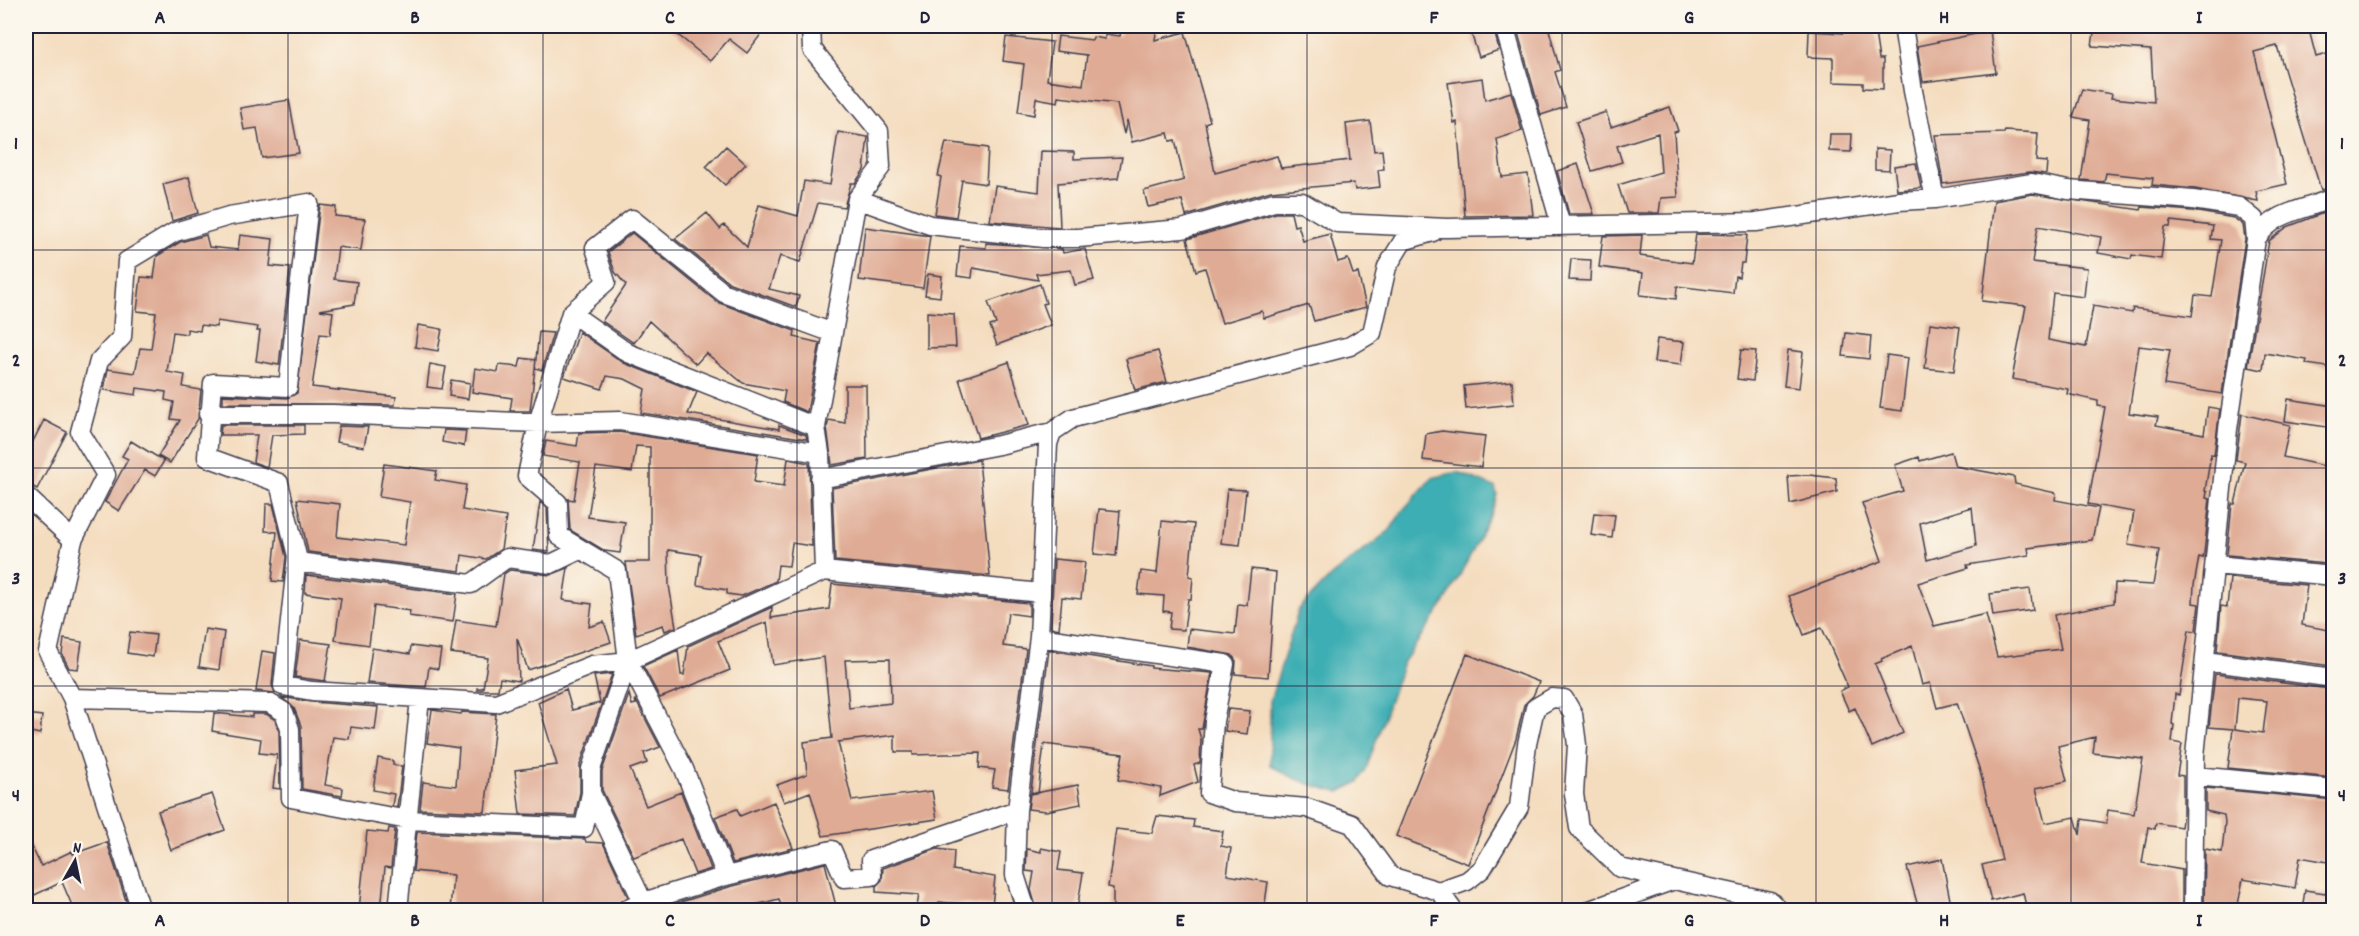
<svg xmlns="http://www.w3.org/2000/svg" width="2359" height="936" font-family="Dekko,sans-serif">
  <rect width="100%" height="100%" fill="#fbf7ec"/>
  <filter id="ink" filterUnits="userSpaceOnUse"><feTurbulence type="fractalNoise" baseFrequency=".0167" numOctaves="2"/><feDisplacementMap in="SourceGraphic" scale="12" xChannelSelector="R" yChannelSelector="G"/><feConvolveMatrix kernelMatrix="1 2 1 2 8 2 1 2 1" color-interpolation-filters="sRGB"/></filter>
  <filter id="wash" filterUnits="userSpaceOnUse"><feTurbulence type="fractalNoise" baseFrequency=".008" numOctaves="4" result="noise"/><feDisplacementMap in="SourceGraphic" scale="24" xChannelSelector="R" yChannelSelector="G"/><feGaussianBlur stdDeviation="1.35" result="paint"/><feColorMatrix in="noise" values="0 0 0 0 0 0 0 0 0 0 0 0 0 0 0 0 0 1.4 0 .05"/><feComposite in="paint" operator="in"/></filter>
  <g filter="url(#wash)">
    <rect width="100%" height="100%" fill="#f4dcbe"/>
    <path fill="#3caeb3" stroke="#2f6877" stroke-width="1.5" d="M1457,472L1495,487L1497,495L1492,512L1469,558L1447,599L1403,663L1367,767L1359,782L1340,792C1314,787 1292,779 1270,765V701L1299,609L1332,575L1390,530L1403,510L1432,478Z"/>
    <g id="blocks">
      <path fill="#dfab94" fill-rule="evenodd" d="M667,26H753L762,33L747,53L729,39L710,61Z
        M1122,26H1157L1155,40L1185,32L1210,121L1205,123L1215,173L1277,156L1281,168L1350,160L1346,124L1370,121L1374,151L1382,150L1384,169L1378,170L1380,187L1355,190L1354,183L1271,191L1186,216L1182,200L1148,207L1144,191L1184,180L1175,140L1170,141L1168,133L1132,142L1127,120L1124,134L1117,104L1059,97L1058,102L1036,98L1034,115L1018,112L1024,64L1003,61L1006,37L1052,42L1047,80L1083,85L1087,55L1056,51L1058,36L1092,40L1093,37L1105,39V34L1120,36Z
        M1483,26H1493L1499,50L1479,57L1470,30Z
        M1516,26H1548L1560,70L1555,72L1566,107L1541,115Z
        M1854,26H1874L1879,59H1883V89L1863,88V83L1833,82V58L1808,57L1809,31L1843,33L1842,27Z
        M2095,26H2114V30L2151,34L2150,26H2308L2316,57L2334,52V186L2321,190L2277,46L2254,52L2287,184L2256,191L2258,201L2195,189L2152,185L2153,178L2106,173L2104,182L2081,180L2090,120L2073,117L2082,89L2112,94L2111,98L2154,102L2151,50L2092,46Z
        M1990,31L1996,73L1923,82L1917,46Z
        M1482,78L1485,100L1511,92L1522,131L1497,139L1502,177L1528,174L1533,215L1465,216L1457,122L1454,123L1448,83Z
        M289,100L299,153L262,158L257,128L244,130L240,108Z
        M1670,107L1678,131L1674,132L1678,197L1661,198L1659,213H1627L1618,185L1661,172L1658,133L1617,146L1622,162L1592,171L1576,122L1606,112L1611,127Z
        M2005,131L2038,133L2036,161L2047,162L2046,174L2030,172L1943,184L1935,135L2004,133Z
        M838,132L868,137L864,170L855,183H851L844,207L818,203L800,262L780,256L769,289L799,296L796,307L730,283L675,239L707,213L720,229L724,225L747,247L759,205L798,216L804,181L830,185Z
        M1830,134H1852L1851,152L1829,151Z
        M946,142L988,148L986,184L962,180L956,217L935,214L941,177L938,176Z
        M726,146L746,164L725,185L706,167Z
        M1875,149L1890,150L1889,170L1875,169Z
        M1041,151L1074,152V159L1122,157L1118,178L1058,183L1060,227L990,221L995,186L1039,192Z
        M1916,163L1921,188L1897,190L1894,166Z
        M1578,164L1594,214H1569L1557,171Z
        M189,177L198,213L172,221L163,184Z
        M2032,194L2141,210L2142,207L2192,211L2234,218L2243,225L2245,239L2222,394L2164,385L2170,350L2139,346L2129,413L2158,417L2156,425L2204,434L2208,407L2220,409L2214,455L2211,454L2205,491L2207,492L2206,498L2210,499L2204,553L2203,558L2199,557L2194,585L2193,603L2199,604L2196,631L2189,630L2179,695L2175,694L2172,724L2174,725L2172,742L2182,744L2177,775L2183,776V813L2181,827L2156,823L2155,829L2148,827L2142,863L2182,870V910H2027L2023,893L1991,901L1982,865L2002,860L1980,771L1957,703L1937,708L1930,683L1922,685L1912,646L1881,659L1882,661L1875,664L1903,733L1872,747L1855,708L1849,711L1840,691L1848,687L1822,628L1804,635L1789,596L1882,561L1862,503L1903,491L1895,465L1919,457L1920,461L1951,452L1955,466L2014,477L2015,484L2056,493L2055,500L2099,508L2092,540L2028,548L2029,555L1967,565L1968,568L1918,583L1934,626L1986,614L1997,657L2061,649L2054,615L2114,603L2115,583L2153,585L2159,550L2128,545L2134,512L2088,504L2105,407L2098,406V401L2067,394L2068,389L2012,379L2026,306L1982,301L1994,201ZM2171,221L2213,226L2211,239L2221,240L2212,297L2195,295L2192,316L2133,308L2132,313L2093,306L2086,347L2048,340L2053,293L2084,297L2087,268L2032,262L2038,226L2101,237L2098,253L2131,259L2132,255L2161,259L2165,227H2170ZM1972,507L1976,546L1927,560L1920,523ZM2095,737L2093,753L2143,759L2134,814L2108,810L2106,823L2082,819L2080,835L2075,817L2045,823L2036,788L2067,781L2058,746Z
        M320,205L336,207L335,216L365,219L361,250L338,247L334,279L357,282L354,304L320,310L333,312L330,335L320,334L312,387L396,397L395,405L223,403V395L287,398L297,393Z
        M2334,209V368L2306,364L2307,360L2265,353L2263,370L2248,367L2269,241L2287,227Z
        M1276,213H1291L1294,226L1298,225L1303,241L1330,234L1338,262L1348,259L1353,274L1358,273L1366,307L1314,321L1309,305L1264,318L1262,311L1222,323L1205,268L1196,271L1187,239Z
        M865,227L930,236L923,288L859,280Z
        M632,233L717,302L795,331L794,337L820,343L807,412L783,402L785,391L743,383L706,353L696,364L649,321L634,343L602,321L626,285L615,272L608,252Z
        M1696,234L1747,235L1744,263H1741L1739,277L1735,276L1733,293L1677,286L1676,299L1640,295L1643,273L1599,267L1603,236L1642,235L1640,256L1692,263Z
        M206,235L209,247L238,250L240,235L273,239L270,266L290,268L279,365L256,361L260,331H257L258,327L217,321L216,327L201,325L200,331L187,329V334L173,332L167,372L185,375L183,387L201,390L198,419L170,463L158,456L180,420L171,419L174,402L165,400L166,392L137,388L136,395L104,390L108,369L135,373L140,348L151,349L156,313L137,311L141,277L154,278L157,256L180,242Z
        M986,243L1062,249L1063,253L1085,249L1094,280L1075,285L1071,270L1036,274L1038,280L973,268L972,278L957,276L960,246L986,248Z
        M1571,259L1591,260L1590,281L1569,280Z
        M928,274L942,276L940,297L925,295Z
        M1040,284L1046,303L1043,304L1051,325L997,345L990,326L996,324L988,302Z
        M927,312L954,314L956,347L927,348Z
        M1930,323L1960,327L1954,371L1925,368Z
        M418,325L442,329L438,351L415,347Z
        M539,332L553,333L542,370L535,368Z
        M579,332L624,363L697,392L688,414L779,429V425L806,435L807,439L641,413L645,389L625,379L607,376L602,389L564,377Z
        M1846,333L1871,336L1869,359L1843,356Z
        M1657,339L1684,342L1681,365L1654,362Z
        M1741,350L1756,351L1753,381L1737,379Z
        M1788,350L1803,352L1799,388L1784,386Z
        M1158,351L1167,382L1135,390L1126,359Z
        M1887,355L1908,358L1902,411L1880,408Z
        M521,358L536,360L530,411H510L512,398L472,392L475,368L498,372L499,365L519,367Z
        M1009,362L1029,425L978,438L959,379Z
        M430,364L446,367L442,389L427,387Z
        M451,380L470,383L468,399L449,396Z
        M1512,381L1514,404L1466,409L1464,386Z
        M845,385H866L867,459L832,465L827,427L829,420L845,423Z
        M2288,399L2334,406V428L2285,421Z
        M2242,414L2290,425L2283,457L2334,468V562L2327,561V564L2227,555L2232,504H2235L2245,462L2236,460Z
        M44,420L67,432L37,489L26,483V455Z
        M221,425H304V434L272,435L267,467L253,462L257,435H220Z
        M339,426L368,427L364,447L336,442Z
        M444,430L466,431L464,446L442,442Z
        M1442,431L1485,436L1481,467L1423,460L1426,434Z
        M619,432L758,454L754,482L784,486L788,459L809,463L812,546L792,543L789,566L778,565L776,581L742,596L727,594V590L697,585L701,555L668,550L669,585L676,627L665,631L663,625L636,634L626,562H650V447L636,446L632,472L596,467L588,517L625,522L620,553L605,551L570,530L568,499L574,500L580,462L543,456L546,441L577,446L579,433Z
        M131,441L164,461L155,476L145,470L119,511L105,502L128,459L122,456Z
        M979,460L990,576L835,561L832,488Z
        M384,464L437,471L435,480L466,485L462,510L506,517L501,549L486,559L462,555L460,571L308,552L297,499L340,504L337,537L404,545L410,502L379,497Z
        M1809,475L1836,478L1837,492L1790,504L1788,476Z
        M1227,489L1246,490L1240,545L1221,543Z
        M540,502L547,508L549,552L533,550Z
        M266,504H273L286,557L283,582L272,581L277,532L265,531Z
        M1099,509L1120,511L1116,556L1094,554Z
        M1594,513L1615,515L1612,538L1591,535Z
        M1162,521L1194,524L1189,576L1193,577L1191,599H1188L1184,630L1169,629L1171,612L1163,611L1164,596L1138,594L1141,571L1157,573Z
        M1054,559L1085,562L1081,599L1062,597L1059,629L1051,627Z
        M568,568L563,600L592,604L589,627L604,622L611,642L528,670L517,638L519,681L500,678L498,690H477V688H483L488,658L451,653L456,620L496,626L504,574L510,570L550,575Z
        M1251,569L1276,572L1268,677L1235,674L1236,661L1232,655L1187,647L1189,629L1235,634L1238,604L1247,605Z
        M306,575L457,594L453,622L409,616L410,611L374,606L369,645L335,640L341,598L305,593Z
        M2230,578L2307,585L2302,625L2334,631L2332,666L2217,651L2221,606L2227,607Z
        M832,584L1029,603V616L1008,613L1003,646L1026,649L1008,789L992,787L995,770L979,768L980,753L913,755V752H895V735L838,742L852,801L932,791L937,819L823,836L810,792L784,802L777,785L807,774L804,742L832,738L824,657L773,665L767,622L718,641L730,670L660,698L643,666L678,650L681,675H684L688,646L772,607L771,618L829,609ZM890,659L891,703L849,708L845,660Z
        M2030,589L2033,610L1993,616L1990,594Z
        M205,629L224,632L219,670L199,667Z
        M130,632L156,635L153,657L127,653Z
        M64,639L82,642L78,669L69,668L62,654Z
        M300,640L331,644L325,681L295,677Z
        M411,646L441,650L438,669L429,667L426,687L367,683L372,648L410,654Z
        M1049,650L1151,666V668L1212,673L1202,729H1198L1201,739L1200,763L1194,765L1198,782L1160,796L1161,788L1118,780L1123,754L1044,744L1038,793L1031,792Z
        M262,651L275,653L272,685L275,693L256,691Z
        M1467,654L1539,682L1533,696L1524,705L1516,739L1468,864L1396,836Z
        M612,674L580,765V792L575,816L520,814L515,770L557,765L538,702L566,689L572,710L600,703L594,676Z
        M2215,674L2329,689L2326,709H2334V778L2228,768L2233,729L2209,727ZM2238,698L2267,701L2263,733L2235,729Z
        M629,694L632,705L636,704L635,699L660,747L644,753L647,763L630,769L646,806L681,792L711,869L695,874L681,839L634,857L602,790V771Z
        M281,697L311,702L378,707L375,730L351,727L349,739L333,737L325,785L343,788L342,796L302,789L301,726L294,708Z
        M1228,709L1250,711L1247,734L1225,731Z
        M432,710L461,714L462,712L496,714L485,812L420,809L423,782L456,786L459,748L427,743Z
        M214,713L252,717V714H266L275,720L279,731L280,789L273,788L277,755L259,753L261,739L212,731Z
        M26,714L42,716L40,734L26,731Z
        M378,758L393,761V765L402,766L397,807L392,806L394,794L373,790Z
        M1078,785L1081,804L1046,811L1028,809L1030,794Z
        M2206,788L2334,800V863L2300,857L2295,888L2243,879L2237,910H2204L2205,849L2222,852L2225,822L2224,815L2206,811Z
        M212,794L225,830L171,850L158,811Z
        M774,802L793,848L733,863L715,817L737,809L740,816Z
        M1157,816L1194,820L1193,827L1223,831L1221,846L1231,848L1227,875L1268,882L1264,910H1173L1142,906V910H1113V888L1108,887L1116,829L1152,833Z
        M389,828L395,829L391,868L385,867L381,910H359L367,831L388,833Z
        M417,832L585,839L586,842L603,843L628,897L608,910H450L453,875L413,871Z
        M26,835L41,866L72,851L73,854L107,842L129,910H74L62,882L26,899Z
        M1041,848L1061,852L1058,870L1083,873L1077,910H1037L1031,890L1034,872L1026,871L1027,849L1041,852Z
        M937,849L954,851L953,870L995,877L992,906L939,902L938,909L917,906L919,895L876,892V886L882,880L883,868Z
        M1942,859L1952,910H1919L1907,867Z
        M825,863L837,910H782L779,899L735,910H665V907L729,887Z
        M2305,890L2332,894L2329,910H2302Z"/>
    </g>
  </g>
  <g filter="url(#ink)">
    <use href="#blocks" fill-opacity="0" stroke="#423e4f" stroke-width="1.5"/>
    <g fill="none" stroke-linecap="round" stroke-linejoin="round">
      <defs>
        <path id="minor" d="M1504,26L1561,226
          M1903,26L1913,91L1935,199
          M857,199L930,225L1043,238H1078L1182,229L1274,202H1302L1337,223L1447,228L1756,222L1899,201L1935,199L2032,183L2068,190L2193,200L2239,207L2254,219L2256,239L2228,429L2195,756L2193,910
          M2256,239C2277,209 2303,212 2334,197
          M571,313L628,353L816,427
          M208,414H333L538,423L620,421L820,453
          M820,479L999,445L1052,432
          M26,496L73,540L48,652L72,698L141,910
          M73,540L106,475L80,432L99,361L122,337L127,261L175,232L229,216L309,203L288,387L213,383L207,457L279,483L297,556L283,686L312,691L496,703L592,665L628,661L617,571L559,536L558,503L527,476L538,423L571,313L606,282L595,248L632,219L724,293L833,333
          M297,562L471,584L507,558L551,564L580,550
          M2215,565L2334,576
          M824,571L1041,593
          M1039,637L1225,664L1214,721L1209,793L1235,802L1307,808L1352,824L1390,876L1439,891L1453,910
          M628,661L684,769L726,876
          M2205,661L2334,678
          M72,698L269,703L284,712L290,729L291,798L408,820L584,828L591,793V769L628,661L824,571L820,453L816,427L857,199L881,167L879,131L812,49L811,26
          M2195,776L2334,789
          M591,793L643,902L626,910
          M1439,891L1467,881L1482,869L1519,807L1527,744L1535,708L1552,698L1564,699L1573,714L1577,745L1574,794L1579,828L1620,868L1674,880
          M643,902L726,876L832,850L844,878L872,876L871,860L1017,810
          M398,910L420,699
          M1026,910L1015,875L1017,810L1039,637L1048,444L1052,432L1073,418L1350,346L1372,333L1387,267L1403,241L1433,232
          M1590,910L1674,880L1770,901L1779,910"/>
      </defs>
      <use href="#minor" stroke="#423e4f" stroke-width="21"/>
      <use href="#minor" stroke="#fff" stroke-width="18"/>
    </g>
  </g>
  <path fill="none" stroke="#22223b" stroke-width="1.5" stroke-opacity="0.55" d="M288,26V910M543,26V910M797,26V910M1052,26V910M1307,26V910M1562,26V910M1816,26V910M2071,26V910M26,250H2334M26,468H2334M26,686H2334"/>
  <rect width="2359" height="936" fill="none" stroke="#fbf7ec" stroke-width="66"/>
  <g transform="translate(75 861) rotate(9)" stroke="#fbf7ec" stroke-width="4.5" paint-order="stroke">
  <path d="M0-4.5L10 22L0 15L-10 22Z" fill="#22223b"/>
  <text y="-9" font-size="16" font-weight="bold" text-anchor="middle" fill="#22223b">N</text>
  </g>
  <rect x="33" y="33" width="2293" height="870" fill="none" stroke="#22223b" stroke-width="2"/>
  <g font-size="20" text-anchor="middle" font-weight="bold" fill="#22223b">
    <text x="160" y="23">A</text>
    <text x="415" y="23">B</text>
    <text x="670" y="23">C</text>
    <text x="925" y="23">D</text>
    <text x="1180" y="23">E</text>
    <text x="1434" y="23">F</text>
    <text x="1689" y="23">G</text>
    <text x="1944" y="23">H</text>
    <text x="2199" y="23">I</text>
    <text x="16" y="149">1</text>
    <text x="2342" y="149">1</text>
    <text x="16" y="366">2</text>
    <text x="2342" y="366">2</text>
    <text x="16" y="584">3</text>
    <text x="2342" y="584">3</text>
    <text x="16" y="801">4</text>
    <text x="2342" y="801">4</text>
    <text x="160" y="926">A</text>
    <text x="415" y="926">B</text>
    <text x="670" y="926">C</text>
    <text x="925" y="926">D</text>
    <text x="1180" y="926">E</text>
    <text x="1434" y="926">F</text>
    <text x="1689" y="926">G</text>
    <text x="1944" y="926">H</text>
    <text x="2199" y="926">I</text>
  </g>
</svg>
